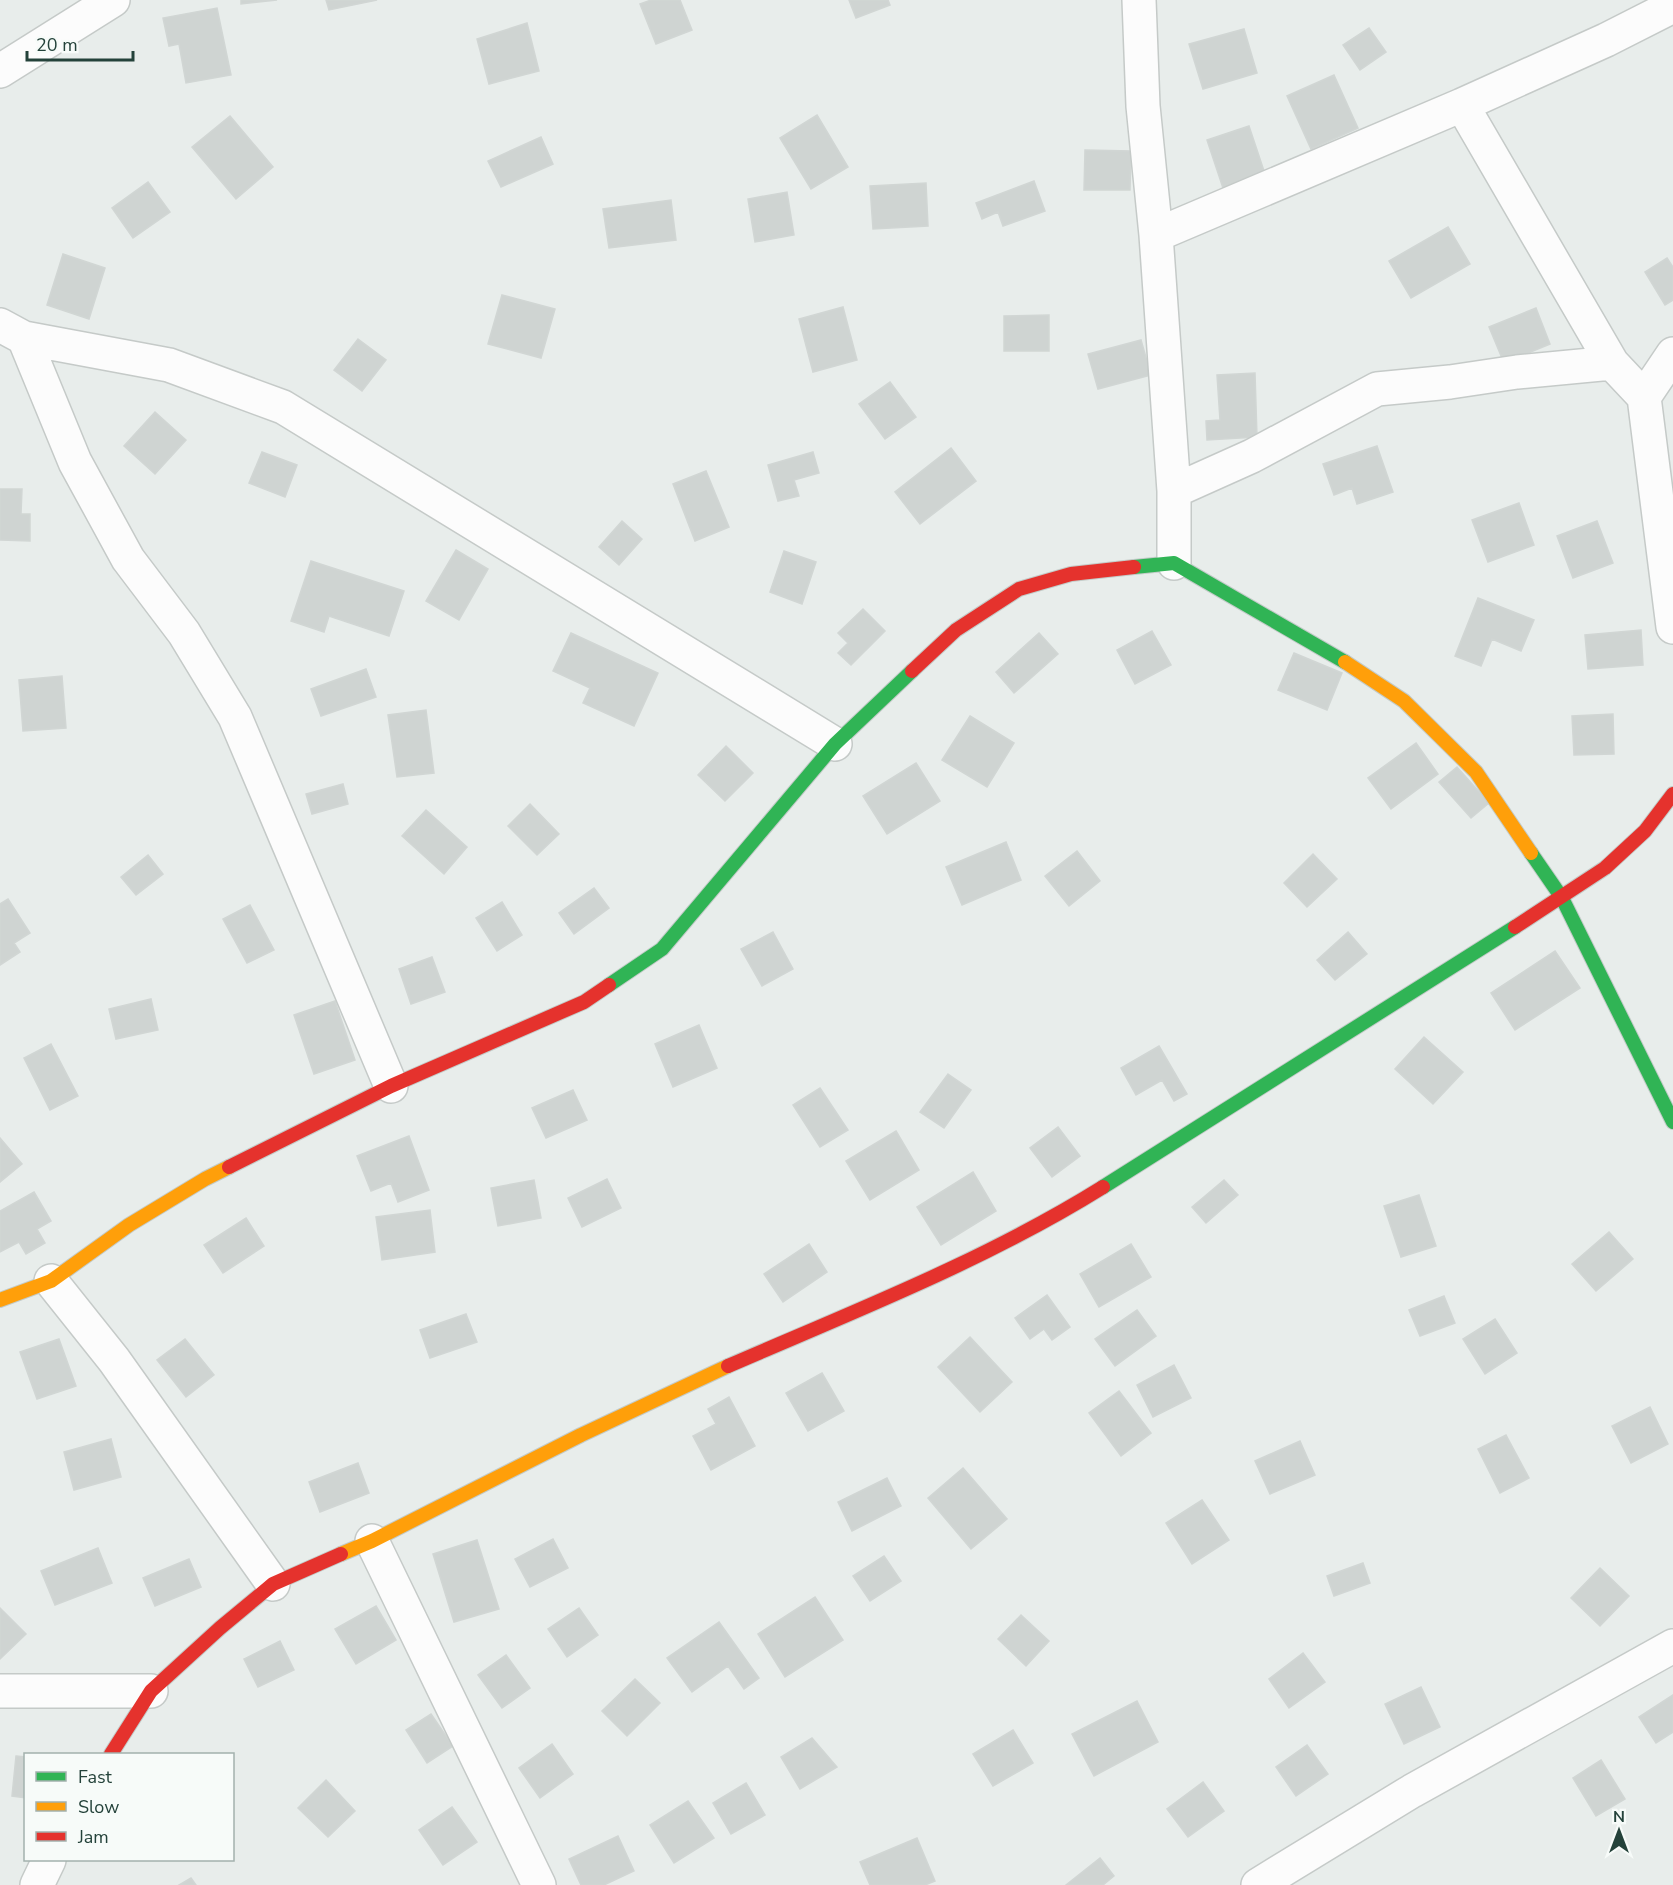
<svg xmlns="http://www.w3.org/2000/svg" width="1673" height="1885" font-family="'Nunito Sans',sans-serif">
  <rect width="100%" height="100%" fill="#e8edeb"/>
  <path fill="#cfd4d2" stroke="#d1d6d4" stroke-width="1.5" d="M241,0H277L241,4Z
    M326,0H377L329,10Z
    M651,0H680L692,30L656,44L640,4Z
    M849,0H888L890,5L856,18Z
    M217,8L231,75L186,83L179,44L169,46L163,18Z
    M527,23L539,71L489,84L477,39Z
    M1369,28L1386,52L1360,70L1343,45Z
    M1244,29L1257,73L1203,89L1189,44Z
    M1334,75L1358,128L1311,149L1287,96Z
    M817,115L848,167L811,189L780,138Z
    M230,116L273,167L236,199L192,147Z
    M1249,126L1266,177L1224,191L1207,140Z
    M541,137L553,164L501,187L488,161Z
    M1085,150L1131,151L1130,190H1084Z
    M1034,181L1045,211L1003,226L998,212L982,219L976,203Z
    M148,182L170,212L133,238L112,208Z
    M926,183L928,226L873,229L870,186Z
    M787,192L794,235L755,242L748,199Z
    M671,200L676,240L609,248L603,209Z
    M1448,227L1470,264L1411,298L1389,261Z
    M63,254L105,268L89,319L47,305Z
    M1667,258L1673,267V300L1665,305L1645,272Z
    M502,295L555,309L541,358L488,344Z
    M843,307L857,360L813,372L799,319Z
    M1536,308L1550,344L1504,363L1489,327Z
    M1049,315V351H1004V316Z
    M358,339L386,360L362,391L334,370Z
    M1141,340L1151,375L1098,389L1088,354Z
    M1255,373L1257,437L1207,440L1206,421L1220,420L1217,375Z
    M890,382L916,417L885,439L859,404Z
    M155,412L186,440L155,474L124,446Z
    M1377,446L1393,492L1357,504L1352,488L1334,495L1323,464Z
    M951,448L976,481L920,524L895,492Z
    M262,452L297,465L285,497L249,483Z
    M813,452L819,473L794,480L799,496L778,501L768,465Z
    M706,471L729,527L695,541L673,484Z
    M0,489H22L21,514H30V541L0,540Z
    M1519,503L1534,545L1488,562L1472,520Z
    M622,521L642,539L619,565L599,547Z
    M1597,521L1613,563L1573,578L1557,536Z
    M456,550L488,569L459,620L426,601Z
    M784,551L816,562L802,604L770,592Z
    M311,561L404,591L389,636L329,616L324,632L291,621Z
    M1478,598L1534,620L1521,651L1492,639L1481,666L1455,656Z
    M863,609L885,631L851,665L838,653L848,643L838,633Z
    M1641,630L1643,665L1588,669L1585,635Z
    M1152,631L1171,665L1135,684L1117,650Z
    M571,633L658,673L634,726L583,703L590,688L553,671Z
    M1039,633L1058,654L1014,693L996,672Z
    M1294,653L1342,673L1327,710L1278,690Z
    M366,669L376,697L321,716L311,689Z
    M62,676L66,728L23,731L19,680Z
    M426,710L434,773L397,777L388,715Z
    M1613,714L1614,754L1574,755L1572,716Z
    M970,716L1014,743L987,787L942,760Z
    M1416,743L1438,774L1391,809L1368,778Z
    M726,746L753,773L725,801L698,775Z
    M916,763L940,801L887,834L863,796Z
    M1457,767L1489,803L1471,818L1439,782Z
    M343,784L348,804L312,814L306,794Z
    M530,804L559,834L537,855L508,826Z
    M426,810L467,847L444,874L402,836Z
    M1006,842L1021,880L962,905L946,867Z
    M1077,851L1100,881L1069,906L1045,876Z
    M1313,854L1337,879L1307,907L1284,883Z
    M148,855L163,874L136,895L121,877Z
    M594,888L609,908L574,934L559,913Z
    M8,899L30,933L14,943L20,952L0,965V904Z
    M502,902L522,935L497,951L476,918Z
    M250,905L274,950L247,963L223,919Z
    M773,932L793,969L762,986L741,949Z
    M1348,932L1367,954L1335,980L1317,960Z
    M1555,951L1580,988L1515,1030L1491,993Z
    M432,957L445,992L411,1004L399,969Z
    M151,999L158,1030L116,1039L109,1009Z
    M335,1001L355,1060L314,1074L294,1015Z
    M699,1025L717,1068L673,1087L655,1044Z
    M1424,1037L1463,1072L1433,1104L1395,1069Z
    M51,1044L78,1096L50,1110L24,1058Z
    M1159,1046L1187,1094L1174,1101L1162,1080L1136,1095L1121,1068Z
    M948,1074L971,1090L944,1128L920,1112Z
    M820,1088L848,1130L820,1147L793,1105Z
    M573,1090L587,1120L546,1138L532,1108Z
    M1058,1127L1080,1156L1052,1177L1030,1148Z
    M896,1131L919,1170L870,1200L846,1161Z
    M409,1136L429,1190L398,1202L391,1183L371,1191L357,1156Z
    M0,1138L22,1164L0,1182Z
    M973,1172L996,1211L941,1245L917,1207Z
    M607,1179L621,1208L582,1227L568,1198Z
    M534,1180L541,1218L498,1226L491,1188Z
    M1224,1180L1238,1195L1206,1223L1192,1207Z
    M34,1192L51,1221L37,1229L45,1243L26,1254L19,1242L0,1252V1211Z
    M1419,1195L1436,1246L1401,1257L1384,1206Z
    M430,1210L435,1252L382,1260L376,1217Z
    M246,1218L264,1246L223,1273L204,1245Z
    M1609,1232L1633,1259L1596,1291L1572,1264Z
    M809,1244L827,1272L783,1302L764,1274Z
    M1131,1244L1151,1277L1099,1307L1080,1274Z
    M1047,1295L1070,1327L1052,1340L1044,1329L1030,1339L1015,1318Z
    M1444,1296L1455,1323L1420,1336L1409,1310Z
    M1137,1310L1156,1336L1115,1366L1095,1339Z
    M466,1314L477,1342L430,1358L420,1330Z
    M1495,1319L1517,1353L1485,1374L1463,1339Z
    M970,1337L1012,1382L980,1412L938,1367Z
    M59,1339L76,1386L37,1399L20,1352Z
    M185,1339L214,1375L186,1397L157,1360Z
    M1174,1365L1191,1398L1153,1417L1137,1385Z
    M822,1373L844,1411L808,1431L786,1393Z
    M1119,1391L1151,1433L1121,1456L1089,1413Z
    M729,1397L755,1446L711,1470L693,1436L716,1424L708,1409Z
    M1650,1407L1668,1444L1631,1463L1612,1426Z
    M1506,1435L1529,1478L1500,1493L1478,1449Z
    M111,1439L121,1477L74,1490L64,1452Z
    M1300,1441L1315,1475L1270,1494L1255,1461Z
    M358,1463L369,1493L320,1512L309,1482Z
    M963,1468L1007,1519L971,1549L928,1498Z
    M887,1478L901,1506L852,1531L838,1502Z
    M1202,1500L1229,1540L1192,1564L1166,1523Z
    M553,1539L568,1568L530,1587L515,1559Z
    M477,1540L499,1609L454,1622L433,1554Z
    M98,1548L112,1583L55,1605L41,1571Z
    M884,1556L901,1581L870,1601L853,1576Z
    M189,1559L201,1587L155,1606L143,1578Z
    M1363,1563L1370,1583L1334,1596L1327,1576Z
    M1600,1568L1629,1596L1600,1626L1571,1598Z
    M815,1597L843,1640L785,1677L758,1634Z
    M376,1606L396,1640L356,1664L335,1629Z
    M0,1608L26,1634L0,1659Z
    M579,1608L598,1635L567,1657L548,1629Z
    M1021,1615L1049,1641L1026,1666L998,1639Z
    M719,1622L759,1678L744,1689L728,1666L692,1692L667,1658Z
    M280,1641L294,1670L258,1687L244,1659Z
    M1303,1653L1325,1682L1289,1708L1269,1679Z
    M506,1655L530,1688L502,1708L478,1675Z
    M635,1679L660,1703L627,1736L602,1711Z
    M1421,1687L1440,1727L1404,1744L1385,1704Z
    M1673,1695V1732L1656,1743L1639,1717Z
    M1137,1701L1158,1742L1094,1776L1072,1734Z
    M431,1714L453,1746L427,1763L406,1730Z
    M1013,1730L1033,1763L993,1786L973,1754Z
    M812,1738L837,1767L800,1789L781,1757Z
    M552,1744L573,1774L540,1798L519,1768Z
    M1307,1745L1328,1774L1296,1796L1276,1767Z
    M16,1756L26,1757V1798L12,1796Z
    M1601,1760L1625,1799L1596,1816L1573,1778Z
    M326,1780L355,1811L328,1837L298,1808Z
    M1203,1782L1224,1811L1188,1837L1167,1809Z
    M746,1783L765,1815L731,1834L713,1803Z
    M688,1801L714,1838L674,1863L650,1825Z
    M452,1807L477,1842L443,1865L419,1830Z
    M618,1836L634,1871L604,1885H581L569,1859Z
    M917,1838L935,1881L925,1885H870L860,1862Z
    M1100,1858L1114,1876L1103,1885H1066Z
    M191,1878L196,1885H179Z"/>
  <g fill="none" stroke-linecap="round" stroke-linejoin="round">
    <defs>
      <path id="street" d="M1139,0L1143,106L1156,235L1174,491V563
        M0,71L113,0
        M1462,105L1606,40L1673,6
        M1156,235L1462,105L1612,363L1644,397L1673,627
        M0,325L24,338L169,365L283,407L835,744
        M24,338L75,462L128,559L184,633L235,717L391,1086
        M1644,397L1673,354
        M1174,491L1252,456L1377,389L1450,382L1517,372L1612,363
        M51,1281L114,1360L273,1584
        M372,1541L539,1885
        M0,1691H151
        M37,1885L49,1860
        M1258,1885L1412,1791L1673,1646"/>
      <path id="fast" d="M1134,567L1174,563L1345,662
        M1531,853L1562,898L1673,1122
        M609,985L662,949L835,744L912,671
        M1103,1187L1515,927"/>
      <path id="slow" d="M1345,662L1404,701L1476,772L1531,853
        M0,1300L51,1281L129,1225L205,1179L229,1167
        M341,1554L372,1541L581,1435L728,1366"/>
      <path id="jam" d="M912,671L956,630L1019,589L1071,574L1134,567
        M1515,927L1605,868L1645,831L1673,794
        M229,1167L391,1086L584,1002L609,985
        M728,1366C855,1311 986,1260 1103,1187
        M111,1754L151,1691L220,1628L273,1584L341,1554"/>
    </defs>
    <use href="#street" stroke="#c5cac8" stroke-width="36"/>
    <use href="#fast" stroke="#c3cbc8" stroke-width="16"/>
    <use href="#slow" stroke="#c3cbc8" stroke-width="16"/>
    <use href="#jam" stroke="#c3cbc8" stroke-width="16"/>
    <use href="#street" stroke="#fcfcfc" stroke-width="33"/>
    <use href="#fast" stroke="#30b455" stroke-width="14"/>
    <use href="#slow" stroke="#ff9f0a" stroke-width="14"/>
    <use href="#jam" stroke="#e5322d" stroke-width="14"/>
  </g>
  <rect x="24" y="1753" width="210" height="108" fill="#f7fbf9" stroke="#a3b1ad" stroke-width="1.5"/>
  <rect x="36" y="1772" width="30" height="9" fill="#30b455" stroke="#a3b1ad" stroke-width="1.5"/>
  <text x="78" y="1783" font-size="18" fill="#24423a">Fast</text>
  <rect x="36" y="1802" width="30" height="9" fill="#ff9f0a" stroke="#a3b1ad" stroke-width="1.5"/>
  <text x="78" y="1813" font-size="18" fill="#24423a">Slow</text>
  <rect x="36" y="1832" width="30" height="9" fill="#e5322d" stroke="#a3b1ad" stroke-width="1.5"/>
  <text x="78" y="1843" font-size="18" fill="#24423a">Jam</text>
  <g transform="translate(1619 1831)" stroke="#f7fbf9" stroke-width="4.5" paint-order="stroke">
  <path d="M0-4.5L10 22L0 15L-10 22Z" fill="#24423a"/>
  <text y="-9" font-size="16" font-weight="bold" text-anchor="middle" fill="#24423a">N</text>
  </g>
  <path d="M27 51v9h106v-9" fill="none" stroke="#24423a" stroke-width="3"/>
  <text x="36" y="51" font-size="18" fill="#24423a" stroke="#f7fbf9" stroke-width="4.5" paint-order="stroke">20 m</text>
</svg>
